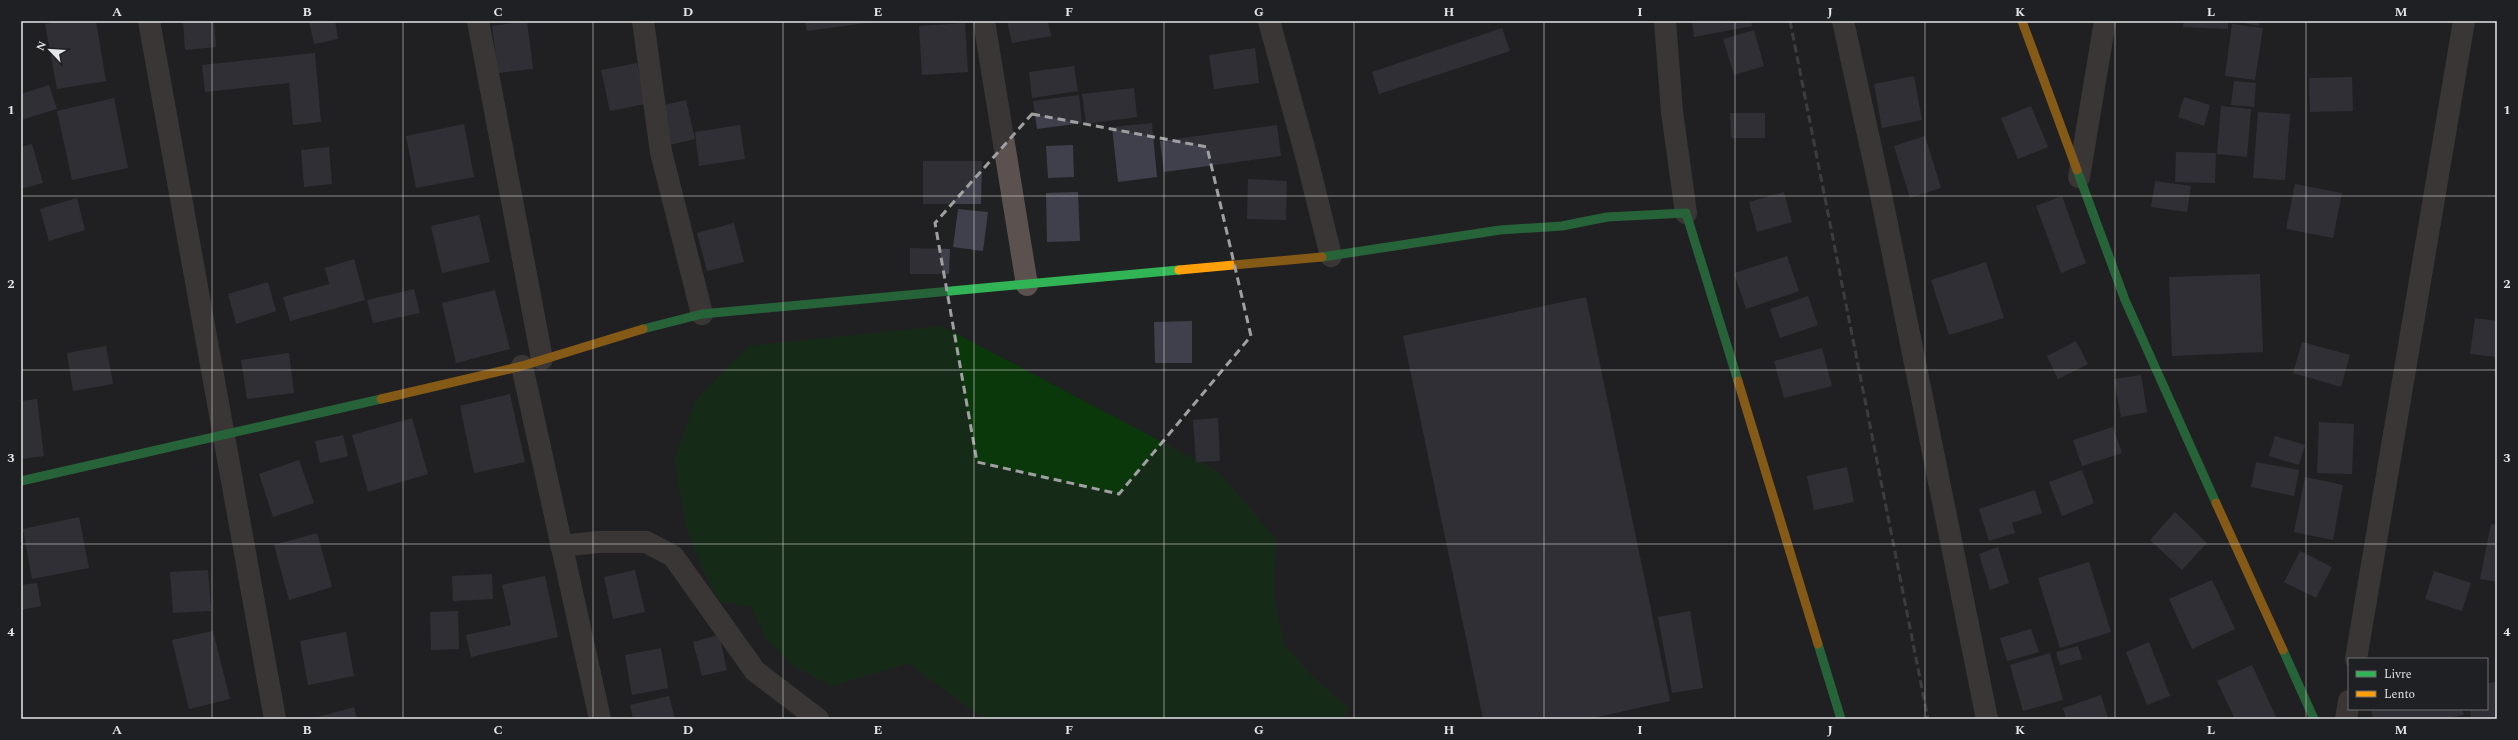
<svg xmlns="http://www.w3.org/2000/svg" width="2518" height="740" font-family="Spectral,serif">
  <rect width="100%" height="100%" fill="#202122"/>
  <path fill="#0a380a" d="M942,326L1219,472L1276,539L1274,595L1284,645L1314,678L1348,708L1343,719H989L976,713L908,663L832,686L794,666L766,639L751,606L720,602L702,569L686,526L674,460L696,400L748,346Z"/>
  <path fill="#40404c" d="M61,21H96L106,81L57,89L45,24Z
    M183,21H214L216,47L185,50Z
    M309,21H335L338,39L314,44Z
    M527,21L533,69L498,73L492,26Z
    M805,21H873V22L807,31Z
    M1007,21H1048L1051,36L1012,43Z
    M1692,21H1751L1752,26L1694,37Z
    M2184,21H2228V29L2183,27Z
    M2234,21H2260L2259,26Z
    M965,23L968,72L922,75L919,26Z
    M2232,24L2263,28L2255,80L2225,76Z
    M1502,28L1510,51L1379,94L1372,72Z
    M1754,30L1764,66L1734,75L1723,39Z
    M1255,48L1259,83L1214,89L1209,55Z
    M315,53L321,122L293,125L289,83L205,92L202,65Z
    M637,63L645,104L610,111L601,70Z
    M1074,66L1078,91L1032,98L1029,72Z
    M1914,76L1922,120L1882,128L1874,84Z
    M2352,77L2353,111L2310,112L2309,78Z
    M2234,81L2256,83L2254,107L2231,105Z
    M49,85L57,109L21,120V94Z
    M1134,88L1137,117L1086,124L1082,94Z
    M1079,95L1082,123L1037,129L1033,101Z
    M2184,97L2210,105L2204,126L2178,117Z
    M114,98L128,168L72,180L57,111Z
    M686,100L695,139L669,145L660,106Z
    M2031,106L2048,147L2018,159L2001,118Z
    M2221,106L2251,109L2247,157L2217,154Z
    M2258,112L2290,114L2285,180L2253,178Z
    M1730,113H1765V138H1731Z
    M1152,123L1157,177L1118,182L1112,127Z
    M464,124L474,177L416,188L406,136Z
    M740,125L745,159L699,166L695,132Z
    M1277,125L1281,156L1164,172L1160,141Z
    M1925,136L1941,188L1910,198L1894,146Z
    M32,144L43,183L21,189V147Z
    M1073,145L1074,177L1048,178L1046,146Z
    M329,147L332,184L304,187L301,150Z
    M2176,152L2216,153L2215,183L2175,182Z
    M923,161H982L981,204H923Z
    M1248,179L1287,181L1286,220L1247,219Z
    M2155,181L2191,186L2187,212L2151,207Z
    M2295,184L2342,193L2333,238L2286,229Z
    M1078,192L1080,241L1047,242L1046,193Z
    M1784,192L1792,222L1757,232L1749,202Z
    M2062,196L2086,263L2061,273L2036,206Z
    M77,198L85,230L49,241L40,209Z
    M958,209L988,212L983,251L953,247Z
    M479,215L490,262L442,273L431,226Z
    M734,223L744,262L707,271L697,233Z
    M910,248L950,249L949,274H910Z
    M1787,256L1799,291L1746,309L1734,273Z
    M354,259L365,300L290,321L283,297L329,284L325,268Z
    M1986,262L2004,318L1949,335L1931,280Z
    M2260,274L2263,352L2172,356L2169,277Z
    M268,282L276,311L236,324L228,294Z
    M414,289L420,313L373,323L367,300Z
    M495,290L510,349L456,363L442,303Z
    M1808,296L1818,325L1780,338L1770,309Z
    M1586,297L1670,701L1588,719H1483L1403,336Z
    M2475,318L2497,321V357L2470,354Z
    M1192,321V363H1155L1154,322Z
    M2076,341L2088,364L2058,379L2047,356Z
    M2302,342L2350,355L2341,387L2293,373Z
    M106,346L113,384L73,391L67,353Z
    M1822,348L1832,386L1784,398L1774,361Z
    M289,353L294,393L247,399L241,360Z
    M2141,375L2147,412L2121,417L2114,379Z
    M510,394L525,462L474,473L460,406Z
    M37,399L44,456L21,459V401Z
    M412,418L428,474L368,492L352,435Z
    M1218,418L1220,461L1196,462L1193,420Z
    M2319,422L2354,424L2352,474L2317,473Z
    M2113,427L2122,453L2082,466L2073,440Z
    M343,435L348,456L320,463L315,441Z
    M2275,436L2305,445L2299,465L2269,456Z
    M299,460L314,503L273,517L259,474Z
    M2256,462L2299,470L2294,496L2251,487Z
    M1847,467L1854,502L1814,510L1807,476Z
    M2082,470L2094,503L2062,516L2049,482Z
    M2305,477L2343,485L2333,540L2294,532Z
    M2035,490L2042,513L2012,523L2015,533L1989,541L1979,509Z
    M2175,512L2207,543L2182,570L2150,540Z
    M79,517L89,568L32,579L23,529Z
    M2491,524L2497,525V582L2480,579Z
    M317,533L332,587L289,600L274,545Z
    M1998,547L2009,583L1990,590L1979,554Z
    M2300,551L2332,567L2316,598L2284,582Z
    M2089,562L2111,632L2060,648L2038,578Z
    M208,570L211,611L173,613L170,572Z
    M635,570L645,612L613,619L604,577Z
    M2434,571L2471,583L2462,611L2425,599Z
    M492,574L493,599L453,601L452,576Z
    M545,576L558,637L471,657L466,635L511,625L502,585Z
    M2212,580L2235,629L2192,649L2169,599Z
    M37,583L41,606L21,610V585Z
    M458,611L459,649L431,650L430,612Z
    M1690,611L1703,688L1672,693L1658,617Z
    M2031,629L2039,652L2007,661L2000,638Z
    M213,631L230,699L189,709L172,640Z
    M346,632L354,676L308,685L300,641Z
    M719,635L727,670L702,676L693,642Z
    M2149,642L2170,696L2147,705L2126,652Z
    M2078,646L2082,659L2060,665L2056,652Z
    M661,648L668,688L632,695L625,655Z
    M2050,653L2063,700L2023,711L2010,665Z
    M2252,665L2277,719H2235L2217,681Z
    M2497,682V719H2471L2470,709H2487V683Z
    M2101,695L2108,718L2066,719L2063,708Z
    M669,696L675,719H633L630,705Z
    M354,707L357,719H311Z
    M2371,709H2462L2464,715L2441,719H2373Z"/>
  <g fill="none" stroke-linecap="round" stroke-linejoin="round">
    <path stroke="#5b514e" stroke-width="22" d="M149,21L275,719
      M478,21L542,359
      M643,21L661,152L702,314
      M984,21L1027,285
      M1269,21L1307,159L1331,256
      M1665,21L1672,112L1686,213
      M1843,21L1878,180L1987,719
      M2079,177L2105,21
      M522,366L600,719
      M561,546L598,542H646L673,556L755,671L818,719
      M2356,659L2464,21
      M2346,719L2349,701"/>
    <path stroke="#30b455" stroke-width="9" d="M2077,170L2125,300L2216,503
      M1322,257L1500,230L1562,226L1607,217L1686,213L1738,381
      M643,329L702,314L1179,270
      M21,481L381,399
      M1818,644L1841,719
      M2283,650L2314,719"/>
    <path stroke="#ff9f0a" stroke-width="9" d="M2022,21L2077,170
      M1179,270L1322,257
      M1738,381L1818,644
      M381,399L522,366L643,329
      M2216,503L2283,650"/>
    <path stroke="#615c5a" stroke-width="3" stroke-dasharray="8 4" stroke-linecap="butt" d="M1790,21L1928,719"/>
  </g>
  <path d="M0 0H2518V740H0ZM1032,114L1207,147L1251,336L1119,494L977,462L935,223Z" fill="#202122" fill-opacity=".55" fill-rule="evenodd"/>
  <path fill="none" stroke="#a0a0a2" stroke-width="3" stroke-dasharray="8 5" stroke-linejoin="round" d="M1032,114L1207,147L1251,336L1119,494L977,462L935,223Z"/>
  <path fill="none" stroke="#e5e5e7" stroke-width="1" stroke-opacity="0.55" d="M212,21V719M403,21V719M593,21V719M783,21V719M974,21V719M1164,21V719M1354,21V719M1544,21V719M1735,21V719M1925,21V719M2115,21V719M2306,21V719M21,196H2497M21,370H2497M21,544H2497"/>
  <rect width="2518" height="740" fill="none" stroke="#1f2023" stroke-width="44"/>
  <rect x="2348" y="658" width="140" height="52" fill="#1f2023" stroke="#6e6f71"/>
  <rect x="2356" y="671" width="20" height="6" fill="#30b455" stroke="#6e6f71"/>
  <text x="2384" y="678" font-size="12" fill="#e5e5e7">Livre</text>
  <rect x="2356" y="691" width="20" height="6" fill="#ff9f0a" stroke="#6e6f71"/>
  <text x="2384" y="698" font-size="12" fill="#e5e5e7">Lento</text>
  <g transform="translate(50 50) rotate(295)" stroke="#1f2023" stroke-width="3" paint-order="stroke">
  <path d="M0-3L7 15L0 10L-7 15Z" fill="#e5e5e7"/>
  <text y="-6" font-size="11" font-weight="bold" text-anchor="middle" fill="#e5e5e7">N</text>
  </g>
  <rect x="22" y="22" width="2474" height="696" fill="none" stroke="#e5e5e7" stroke-width="1.5"/>
  <g font-size="13" text-anchor="middle" font-weight="bold" fill="#e5e5e7">
    <text x="117" y="16">A</text>
    <text x="307" y="16">B</text>
    <text x="498" y="16">C</text>
    <text x="688" y="16">D</text>
    <text x="878" y="16">E</text>
    <text x="1069" y="16">F</text>
    <text x="1259" y="16">G</text>
    <text x="1449" y="16">H</text>
    <text x="1640" y="16">I</text>
    <text x="1830" y="16">J</text>
    <text x="2020" y="16">K</text>
    <text x="2211" y="16">L</text>
    <text x="2401" y="16">M</text>
    <text x="11" y="114">1</text>
    <text x="2507" y="114">1</text>
    <text x="11" y="288">2</text>
    <text x="2507" y="288">2</text>
    <text x="11" y="462">3</text>
    <text x="2507" y="462">3</text>
    <text x="11" y="636">4</text>
    <text x="2507" y="636">4</text>
    <text x="117" y="734">A</text>
    <text x="307" y="734">B</text>
    <text x="498" y="734">C</text>
    <text x="688" y="734">D</text>
    <text x="878" y="734">E</text>
    <text x="1069" y="734">F</text>
    <text x="1259" y="734">G</text>
    <text x="1449" y="734">H</text>
    <text x="1640" y="734">I</text>
    <text x="1830" y="734">J</text>
    <text x="2020" y="734">K</text>
    <text x="2211" y="734">L</text>
    <text x="2401" y="734">M</text>
  </g>
</svg>
